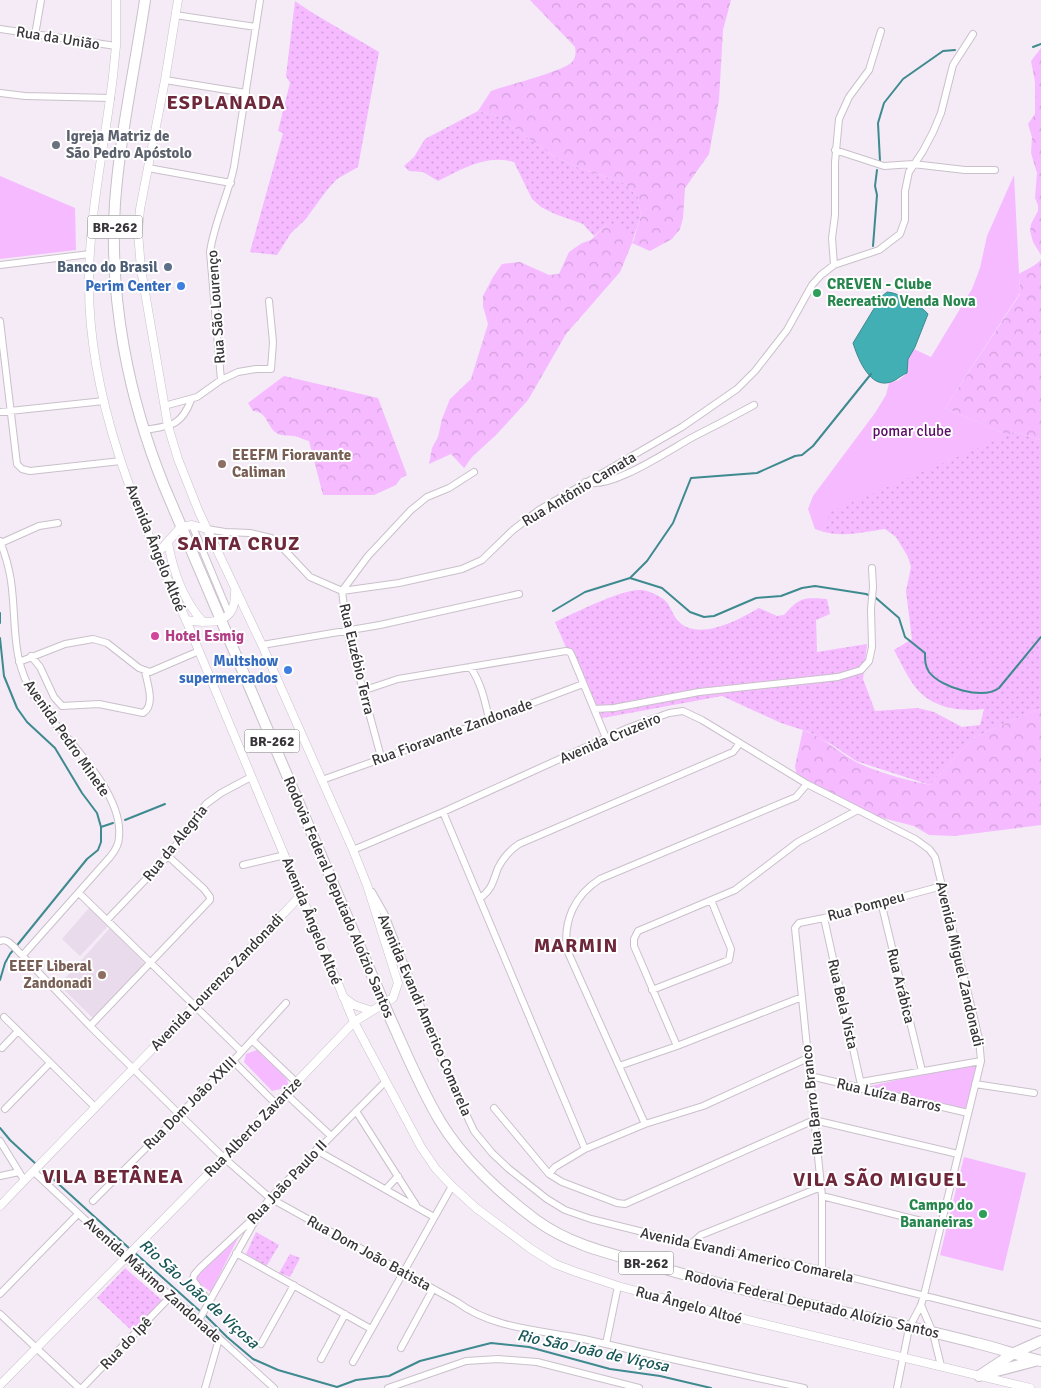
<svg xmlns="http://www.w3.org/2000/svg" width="1041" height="1388" font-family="Signika,sans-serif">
  <defs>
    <pattern id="grass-dots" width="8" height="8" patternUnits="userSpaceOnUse" patternTransform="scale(1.25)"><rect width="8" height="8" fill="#f5baff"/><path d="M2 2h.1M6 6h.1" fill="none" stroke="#d3a0db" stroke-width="1.8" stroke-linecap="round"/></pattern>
    <pattern id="forest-crowns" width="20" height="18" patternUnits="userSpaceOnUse" patternTransform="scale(1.25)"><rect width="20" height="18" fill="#f5baff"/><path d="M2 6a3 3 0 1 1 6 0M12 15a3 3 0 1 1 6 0" fill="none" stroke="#d3a0db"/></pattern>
  </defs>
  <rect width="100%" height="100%" fill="#f4ebf6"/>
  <path fill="#e9dbeb" d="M89,908L108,926L80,956L62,939Z
    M110,928L146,965L95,1020L59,985Z"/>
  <path fill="url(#grass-dots)" d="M295,1L311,12L379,52L358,167L337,179L327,190L305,220L291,233L277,255L250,252L283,133L278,131L290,83L286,76Z
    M478,111L497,116L552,155L577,167L624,183L638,197L641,216L632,242L607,224L594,236L583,224L555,214L541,207L532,199L514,162C485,154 463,169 438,181L423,172L409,171L404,166L414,157L425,139Z
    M1014,432L1041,440V709L1033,711L973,738L930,785L856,761L834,746L809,732L781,723L722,696L597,719L555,622C575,613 621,589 641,590C648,590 665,598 668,604C671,608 672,613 675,617C694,645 738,620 759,608L777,616L784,615C800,597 803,597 827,599L830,614L816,620L817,652L867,644L863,679L875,711L918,708L934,712L962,727L980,725L984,709C960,712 932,708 916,688C907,677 901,662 894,650L912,639L906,591L911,567L908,557L896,537L885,529C863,532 842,538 821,531L830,523L826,513Z
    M256,1232L279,1245L266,1267L246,1254Z
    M290,1254L300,1258L290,1277L279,1273Z
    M125,1268L164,1302L133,1332L97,1298Z"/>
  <path fill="url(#forest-crowns)" d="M530,0H731L723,30L719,100L709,154L685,188L683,218L680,229L672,239L650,251L632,243L620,272L566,334L528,400L496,435L472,457L464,468L451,454L429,464L432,448L438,437L442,419L450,399L471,379L488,324L483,306V296L493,277L502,264L520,262L549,275L559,274L569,252L582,243L591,240L607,224L622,225L633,242L641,216L638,197L624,183L577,167L552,155L497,116L478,111L491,91C507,85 562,72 572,62C576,57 576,53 575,47Z
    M1041,48V255L1033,242L1030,231L1031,224L1038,211V205L1035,198L1037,173L1031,153L1032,137L1028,124L1035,114V82L1031,61Z
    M1041,259V440L1014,432L1008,435L945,408L1020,294L1019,274C1026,269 1037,266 1041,259Z
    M284,376L378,398L407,475L401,478L396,485L374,495H323L309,441C305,440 299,437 294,436C287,435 281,437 275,432C266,424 267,412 253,411L248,403Z
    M1041,709V825L954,836L929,835L914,826L867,814L797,777L795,766L803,730C823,737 838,752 856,762C879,773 906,780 930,785L973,738L1033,711Z"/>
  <path fill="#f5baff" d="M1014,175L1020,293L945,408L1008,435L827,513L830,523L821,531L815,529L808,509L813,496L875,413L886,395L889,383L899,380L907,373L908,359L914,349L931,357L972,289L980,268L987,236Z
    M0,176L75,208L76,250L0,259Z
    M257,1050L287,1079L288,1084L285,1088L272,1091L244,1062L246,1054Z
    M980,1061L968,1113L862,1088Z
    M964,1157L1026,1173L1003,1271L940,1255Z
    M240,1234L211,1292L196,1281V1277Z"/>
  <path fill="#41afb4" stroke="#3e8a8f" d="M887,292C897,292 922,306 928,314L915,347L908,359L907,373C899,376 896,382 886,383C868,385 857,356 853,343L881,297Z"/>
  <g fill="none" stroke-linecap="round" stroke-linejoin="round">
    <path stroke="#3e8a8f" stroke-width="2" d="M1033,47L1041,44
      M880,161L878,123L884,103L903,79L943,51L955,50
      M873,246L877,195L875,186L877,170
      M630,578L662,588L690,612L704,617L714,616L756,598L781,596L802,588L815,586L866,594L876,598L899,618L905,637L925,653C925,660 925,666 929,672C941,688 983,700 999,688L1041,637
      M553,611L585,592L630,578L647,561L673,523L691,478L757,473L795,456L802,455L813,446L871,374
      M0,613V623
      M0,638L4,676L17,708L27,722L55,748L82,793L97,813L101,827V842L98,850L87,859L10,954L5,963L0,980
      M125,820L165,804
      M101,827L113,823
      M0,1128L10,1140L37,1165
      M41,1168L130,1249
      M134,1252L201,1312
      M205,1315L227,1337L253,1359L278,1370L337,1387L356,1380L389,1376L420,1361L491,1343L529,1347L610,1369L660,1376L711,1388"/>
    <defs>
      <path id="minor" d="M175,15L256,27
        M0,29L116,46
        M35,35L41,0
        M165,80L246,93
        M0,93L25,96L111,98
        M835,150L884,166L913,164L965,170H995
        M148,168L231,183
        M0,265L90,254
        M834,265L832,238L835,215V162L839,119L849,97L869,70L881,31
        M0,321L17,464L22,469L30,471L121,461
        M221,380L210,252C214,223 228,196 234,167L260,0
        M164,406L197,397L221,380L238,372L256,369H271L273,342L269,301
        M0,412L104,401
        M144,430C169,426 181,427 191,400
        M585,482C610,491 669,450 693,437C713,427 734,416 754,405
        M192,525L229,614
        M207,529L225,532L250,533L271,538L279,544L310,577L342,591L399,583L462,569L482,560L513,530L539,510L682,427L737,389L755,371L787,330L812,285L821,275L834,265L879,250L900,234L905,220V191L909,172L923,151L933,132L941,113L953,65L973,34
        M0,541C5,554 9,567 11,581C17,622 10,658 34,696C58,733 124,789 119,837C119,844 115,851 110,857L23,955
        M1,543L39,526L58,523
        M262,645L380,625L519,594
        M31,656L40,667L54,697L62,706L99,704L143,713C156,705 147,683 145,671
        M19,662L65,644L93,639L107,643L139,668L150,672L199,651
        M470,667C481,682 485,701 489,719
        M362,691L398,679L566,651L570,652L572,656L606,738
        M594,709L614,708L699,692L838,677L861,670L869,661L872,647L871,609L873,587L872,568
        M381,757L347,631L342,591L368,556L411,510L427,497L449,488L474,472
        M322,780L456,732L583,684
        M443,812L585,1149
        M353,850L443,812L628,728L669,713L683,711L702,720L807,784L915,839L929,849L935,857L979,1039L981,1061L924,1295L921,1305L909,1328L897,1388
        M243,865L285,855
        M372,892L385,915L449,1078L474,1131L492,1153L509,1169L547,1199L565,1210L591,1219L691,1244L822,1270L1041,1325
        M79,893L241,1051
        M480,898C492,890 493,881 498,868C503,858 510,850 519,844L733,752L740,743
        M881,902L922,1071
        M824,918L862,1089
        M107,920L168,856L206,804L221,793L251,777
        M0,941C7,938 12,945 17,950L90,1026L179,1114L224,1158L270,1198L457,1302C493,1329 541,1330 584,1339C657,1356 730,1372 804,1388
        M652,990L729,960L731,949L711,900
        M4,1017L95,1107
        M90,1026L210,900V897L204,889L168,856
        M252,1040L296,1082
        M677,1046L634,946V939L638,931L735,890L798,842L856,811
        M2,1048L18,1031
        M233,1061L276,1104
        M619,1066L677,1046L802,997
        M810,1076L968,1113
        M861,1082L981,1061
        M975,1084L1034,1093
        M286,1094L331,1136
        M494,1108L549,1174L562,1182L617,1203L625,1204L814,1120L958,1154
        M5,1109L49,1064
        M356,1111L416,1205
        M645,1124L567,950C563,920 575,895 600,879L796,797L807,784
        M0,1141L24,1180
        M316,1150L434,1217
        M33,1171L126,1258L199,1320L274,1388
        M549,1174L555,1167L585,1149L645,1124L703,1106L808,1058
        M0,1176L19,1172
        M386,1189L398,1176
        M822,1196L941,1226
        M93,1201L233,1061L286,1003
        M691,1244L701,1235L821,1187
        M236,1253L371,1329
        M822,1270V1196L795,928L799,923L824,918L942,886
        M0,1294L78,1214
        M209,1302L193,1280L194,1275L199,1269L259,1213L270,1198L385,1082
        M921,1305L933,1333L941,1366
        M0,1314L79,1388
        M199,1320L256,1219
        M261,1344L294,1285
        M606,1344L618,1286
        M401,1348L433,1289
        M321,1359L345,1314
        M353,1362L452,1186
        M82,1388L170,1297
        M205,1388L219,1339
        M388,1388L466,1361L498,1359L537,1362L639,1388"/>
      <path id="tertiary" d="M116,0V46L113,76C105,144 89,213 89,282C88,399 138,516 186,620L354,1022L421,1147L436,1169L452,1186L476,1208L531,1249L555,1264L576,1272L618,1286L715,1312L1030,1388
        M168,543C173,571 184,601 203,622
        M156,555L181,527L192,525L207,529
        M186,620C211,624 236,625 235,592
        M343,997L354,1005L372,1011
        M0,1206C100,1101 202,1000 301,895
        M0,1385L224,1158L354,1022L393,998L398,983L367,885L353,850L262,645L199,512L178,459L168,426L141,269L138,232L140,209L165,80L178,0"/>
      <path id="trunk" d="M145,0C135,67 120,135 115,203C109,299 128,397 164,486L383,1001
        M387,1011C404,1048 419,1086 440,1121C462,1158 502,1195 536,1220C574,1248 621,1256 665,1269C768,1299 873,1316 976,1343C998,1348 1019,1356 1041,1361
        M989,1373L1035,1361
        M979,1376L1014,1353L1041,1341"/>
    </defs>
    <use href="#minor" stroke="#c9c0ca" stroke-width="8"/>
    <use href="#tertiary" stroke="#c9c0ca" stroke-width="9"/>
    <use href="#trunk" stroke="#c9c0ca" stroke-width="12"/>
    <use href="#minor" stroke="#fff" stroke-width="6"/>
    <use href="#tertiary" stroke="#fff" stroke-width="8"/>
    <use href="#trunk" stroke="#fff" stroke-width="10"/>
    <defs>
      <path id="trunk-bridge" d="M383,1001L387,1011"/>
    </defs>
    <use href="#trunk-bridge" stroke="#c9c0ca" stroke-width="12" stroke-linecap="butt"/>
    <use href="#trunk-bridge" stroke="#fff" stroke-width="10"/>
  </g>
  <circle fill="#6b7280" stroke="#fff" stroke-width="2" cx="56" cy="145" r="5"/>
  <circle fill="#5c6f8a" stroke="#fff" stroke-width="2" cx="168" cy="267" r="5"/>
  <g fill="#3f7fe0" stroke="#fff" stroke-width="2">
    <circle cx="181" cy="286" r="5"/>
    <circle cx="288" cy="670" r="5"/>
  </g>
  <g fill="#2e9e5b" stroke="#fff" stroke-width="2">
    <circle cx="817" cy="293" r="5"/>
    <circle cx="983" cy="1214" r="5"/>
  </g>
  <g fill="#8d6e63" stroke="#fff" stroke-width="2">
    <circle cx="222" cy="464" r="5"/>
    <circle cx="102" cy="975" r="5"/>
  </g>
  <circle fill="#d1479c" stroke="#fff" stroke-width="2" cx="155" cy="636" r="5"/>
  <g text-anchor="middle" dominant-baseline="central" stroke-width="4" stroke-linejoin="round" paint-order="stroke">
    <g fill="#fff" stroke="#747274" stroke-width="1">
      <rect x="87.5" y="215.5" width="55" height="23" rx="4"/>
      <rect x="244.5" y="729.5" width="55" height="23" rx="4"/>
      <rect x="618.5" y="1251.5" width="55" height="23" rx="4"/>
    </g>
    <g font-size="14" font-weight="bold" fill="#383539">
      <text x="115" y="227">BR-262</text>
      <text x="272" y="741">BR-262</text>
      <text x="646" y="1263">BR-262</text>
    </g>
    <g font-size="15" fill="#383539" stroke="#fff">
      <text transform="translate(58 38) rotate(9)">Rua da União</text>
      <text transform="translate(216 307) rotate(-94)">Rua São Lourenço</text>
      <text transform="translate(579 489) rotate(-31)">Rua Antônio Camata</text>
      <text transform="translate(156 548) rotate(68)">Avenida Ângelo Altoé</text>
      <text transform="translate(357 659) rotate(77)">Rua Euzébio Terra</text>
      <text transform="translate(452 732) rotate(-20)">Rua Fioravante Zandonade</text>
      <text transform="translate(67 738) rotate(55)">Avenida Pedro Minete</text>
      <text transform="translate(610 738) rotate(-23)">Avenida Cruzeiro</text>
      <text transform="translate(175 843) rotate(-51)">Rua da Alegria</text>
      <text transform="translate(339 897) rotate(67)">Rodovia Federal Deputado Aloízio Santos</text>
      <text transform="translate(866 906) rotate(-15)">Rua Pompeu</text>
      <text transform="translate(312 921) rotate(68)">Avenida Ângelo Altoé</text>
      <text transform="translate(960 964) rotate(77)">Avenida Miguel Zandonadi</text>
      <text transform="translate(217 982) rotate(-46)">Avenida Lourenzo Zandonadi</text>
      <text transform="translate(901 986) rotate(76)">Rua Arábica</text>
      <text transform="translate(843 1004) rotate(77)">Rua Bela Vista</text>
      <text transform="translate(425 1015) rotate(67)">Avenida Evandi Americo Comarela</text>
      <text transform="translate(889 1095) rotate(13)">Rua Luíza Barros</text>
      <text transform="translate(812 1100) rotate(-96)">Rua Barro Branco</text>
      <text transform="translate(190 1103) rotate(-45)">Rua Dom João XXIII</text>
      <text transform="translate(253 1127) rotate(-46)">Rua Alberto Zavarize</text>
      <text transform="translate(287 1182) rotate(-47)">Rua João Paulo II</text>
      <text transform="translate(369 1253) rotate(29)">Rua Dom João Batista</text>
      <text transform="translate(747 1255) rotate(12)">Avenida Evandi Americo Comarela</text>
      <text transform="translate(153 1280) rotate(42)">Avenida Máximo Zandonade</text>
      <text transform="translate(812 1304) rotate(13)">Rodovia Federal Deputado Aloízio Santos</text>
      <text transform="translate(689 1305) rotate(15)">Rua Ângelo Altoé</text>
      <text transform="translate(126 1343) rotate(-46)">Rua do Ipê</text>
    </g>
    <g font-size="15" font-weight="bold" fill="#5b616d" stroke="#fff" text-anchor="start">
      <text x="66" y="136">Igreja Matriz de<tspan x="66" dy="17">São Pedro Apóstolo</tspan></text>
    </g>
    <g font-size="15" font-weight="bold" fill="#4e5e75" stroke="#fff" text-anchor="end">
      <text x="158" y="267">Banco do Brasil</text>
    </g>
    <g font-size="15" font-weight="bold" fill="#27864d" stroke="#fff" text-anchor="start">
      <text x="827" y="284">CREVEN - Clube<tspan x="827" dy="17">Recreativo Venda Nova</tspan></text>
      <text x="973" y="1205" text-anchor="end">Campo do<tspan x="973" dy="17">Bananeiras</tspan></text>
    </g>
    <g font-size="15" font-weight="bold" fill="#366cbe" stroke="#fff" text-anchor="end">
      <text x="171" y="286">Perim Center</text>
      <text x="278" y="661">Multshow<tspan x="278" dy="17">supermercados</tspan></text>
    </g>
    <g font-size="15" fill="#5a0a67" stroke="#fff">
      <text x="912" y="431">pomar clube</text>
    </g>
    <g font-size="15" font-weight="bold" fill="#785e54" stroke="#fff" text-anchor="start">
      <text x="232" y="455">EEEFM Fioravante<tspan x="232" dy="17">Caliman</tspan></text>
      <text x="92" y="966" text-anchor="end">EEEF Liberal<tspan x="92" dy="17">Zandonadi</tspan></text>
    </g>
    <g font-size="15" font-weight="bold" fill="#b23c85" stroke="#fff" text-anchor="start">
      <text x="165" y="636">Hotel Esmig</text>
    </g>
    <g font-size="16" font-style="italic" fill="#195759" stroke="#fff">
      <text transform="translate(199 1294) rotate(42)">Rio São João de Viçosa</text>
      <text transform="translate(593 1351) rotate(12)">Rio São João de Viçosa</text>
    </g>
    <g font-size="20" font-weight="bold" letter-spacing="1" fill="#6e283c" stroke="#fff">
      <text x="226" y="102">ESPLANADA</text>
      <text x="239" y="543">SANTA CRUZ</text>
      <text x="576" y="945">MARMIN</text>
      <text x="113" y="1176">VILA BETÂNEA</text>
      <text x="880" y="1179">VILA SÃO MIGUEL</text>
    </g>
  </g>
</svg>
